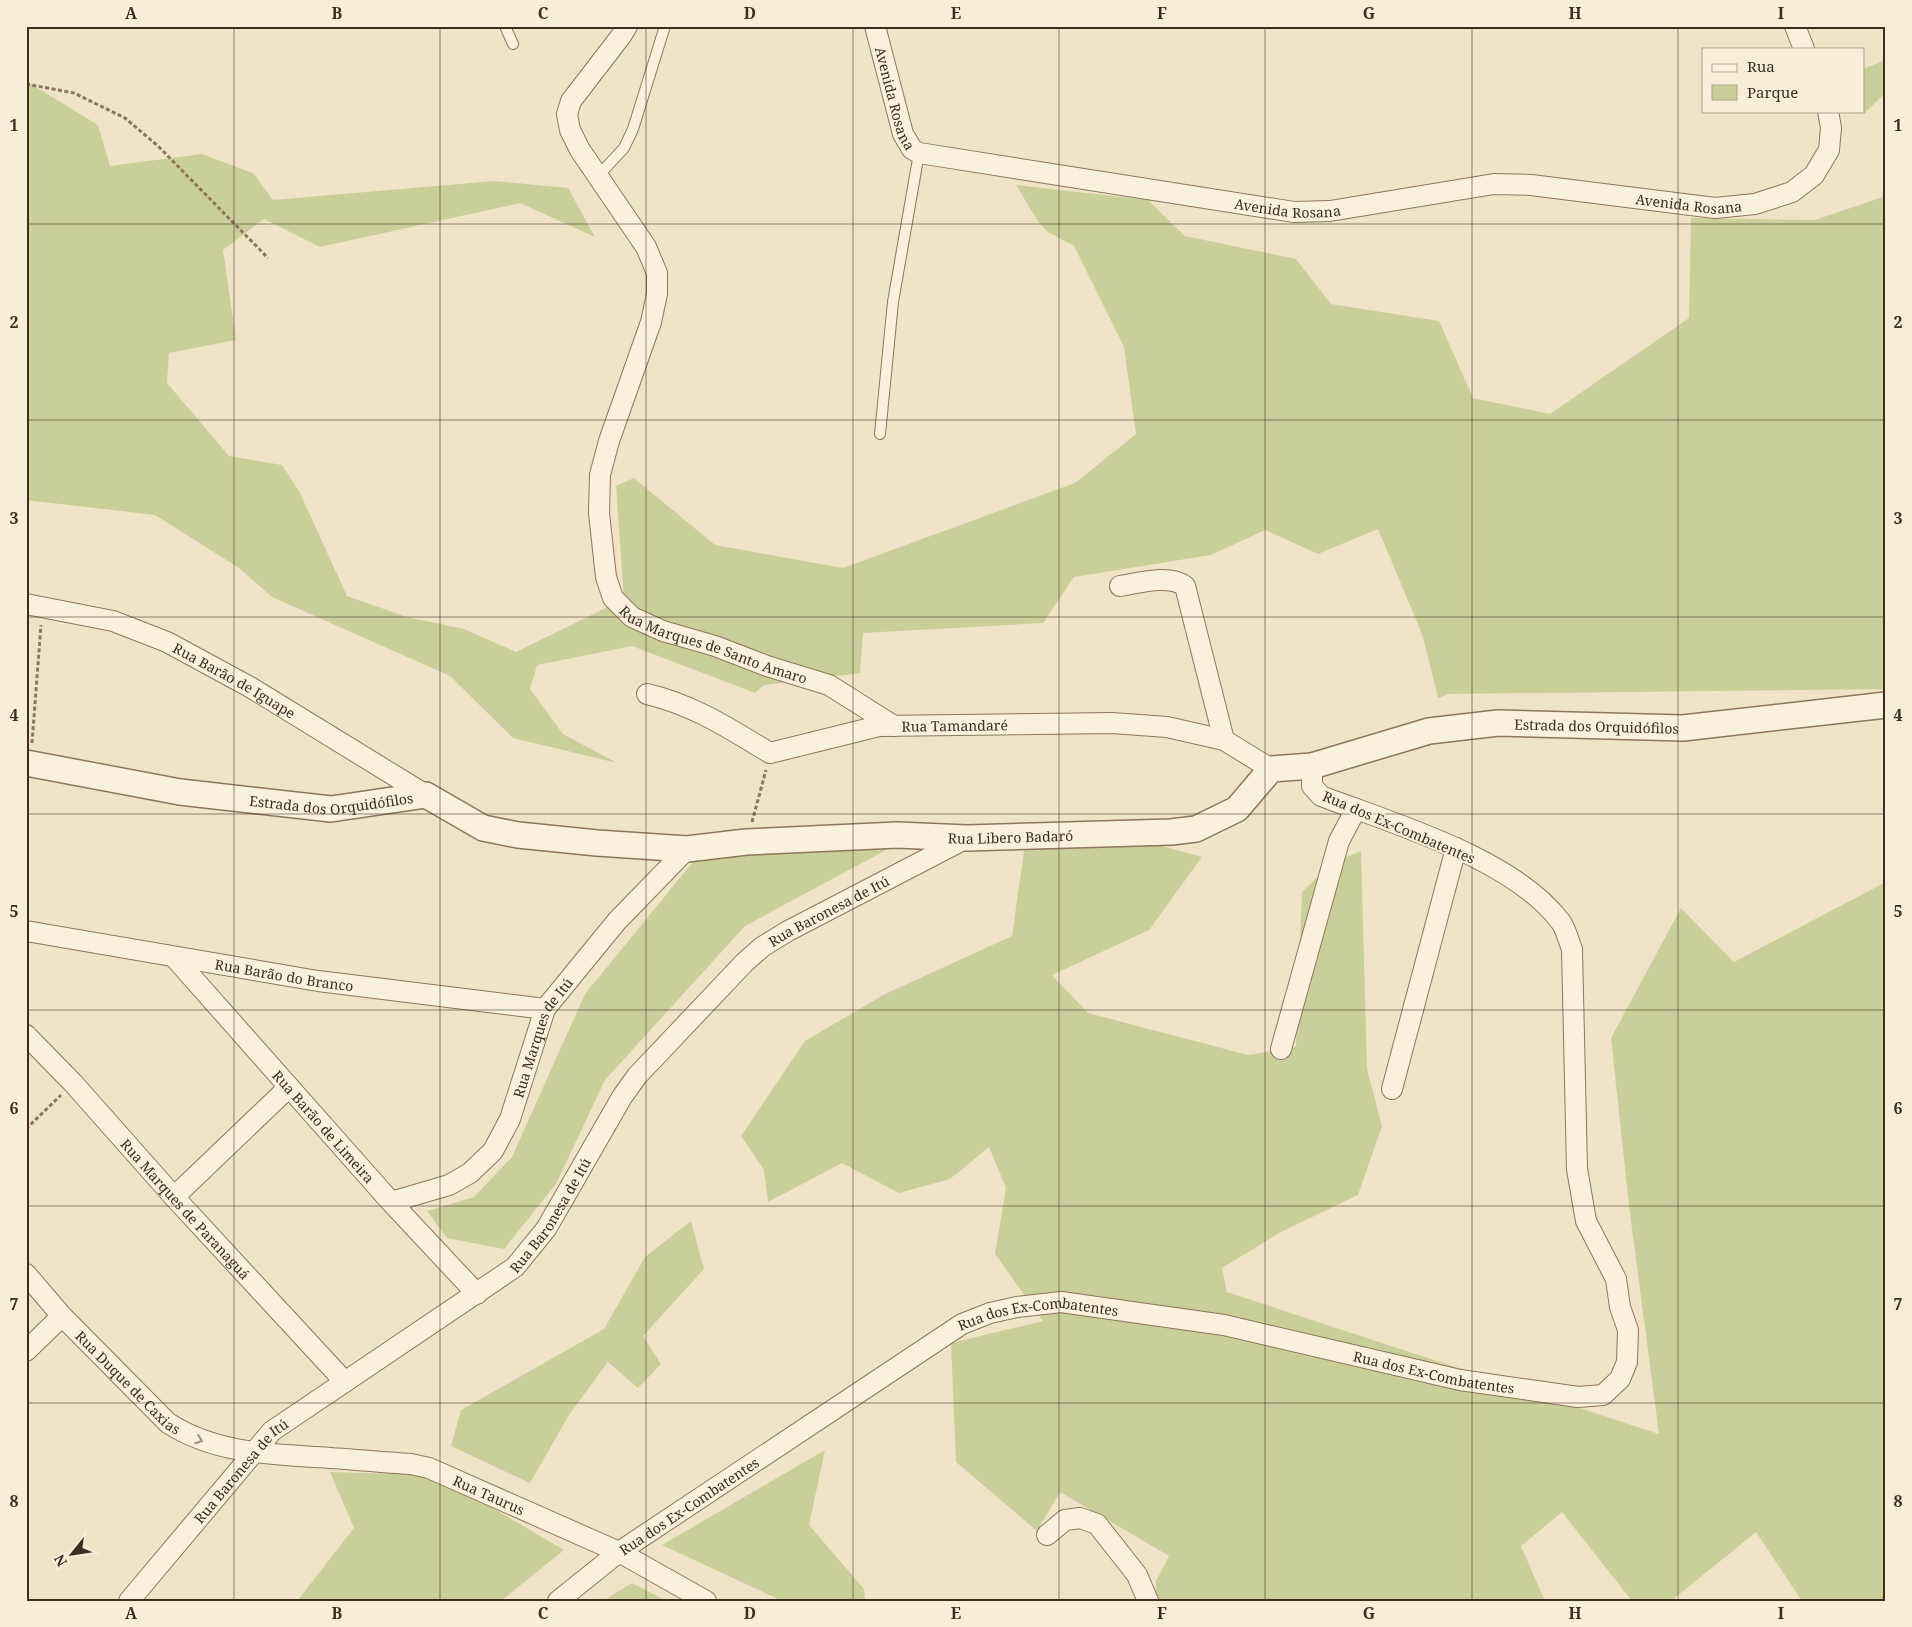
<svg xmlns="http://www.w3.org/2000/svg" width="1912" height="1627" font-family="'Noto Serif',serif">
  <rect width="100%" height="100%" fill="#f0e4c8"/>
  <path fill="#c9cf9b" d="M1886,60V92L1864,114L1863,69Z
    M26,81L98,125L110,166L202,154L253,173L273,200L494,181L568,188L595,237L520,203L320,247L264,219L223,250L236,340L169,353L167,383L229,456L282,465L299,491L347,596L407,617L464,629L516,652L624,599L616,486L634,478L715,545L843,568L1075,483L1136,434L1124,347L1074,246L1048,232L1039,223L1016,185L1148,200L1185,236L1296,259L1331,304L1439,321L1473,398L1550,414L1689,318L1691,218L1815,220L1886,196V689L1449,694L1438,698L1422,634L1378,529L1318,554L1265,530L1211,555L1074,577L1043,623L863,633L860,673L764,685L755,693L632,646L537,665L530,689L563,734L617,763L513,738L450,676L272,597L239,568L155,515L26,500Z
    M901,842L745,926L605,1080L556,1184L504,1249L447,1238L427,1211L474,1197L512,1157L585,994L701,852Z
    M1147,842L1202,857L1149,930L1052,975L1088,1013L1248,1055L1296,1047L1302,892L1332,863L1361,851L1367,1069L1382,1126L1358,1195L1281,1232L1222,1268L1227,1292L1659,1434L1629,1206L1611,1038L1681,908L1734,962L1886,882V1601H1802L1756,1532L1671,1601H1632L1562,1512L1521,1546L1545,1601H1155L1156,1581L1169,1556L1060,1492L1037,1531L956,1462L951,1343L1043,1321L995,1254L1006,1188L989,1147L950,1179L899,1193L842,1163L768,1202L764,1170L741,1136L805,1041L885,994L1012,936L1025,844Z
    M691,1221L704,1269L643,1336L661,1364L638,1388L608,1362L569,1415L530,1483L451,1446L461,1410L604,1329L645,1257Z
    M825,1450L809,1525L864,1589L865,1601H782L662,1545Z
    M330,1472L437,1475L564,1550L501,1601H297L354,1528Z
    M632,1583L667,1601H603Z"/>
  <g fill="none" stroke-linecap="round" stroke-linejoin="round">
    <defs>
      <path id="service" d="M505,26L513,44
        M598,176L624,148L633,129L665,26
        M880,434L893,302L919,153"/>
      <g id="minor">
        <path id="s1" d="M627,26L621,36L571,101L567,114L570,130L580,150L646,247L657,273V294L651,322L609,441L600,475L599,513L606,577L613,598L632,617L663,631L715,646L767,666L829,685L894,726"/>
        <path id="s2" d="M875,26L903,134L912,149L919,153L1294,212L1330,211L1494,184L1531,185L1715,208L1755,204L1792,192L1814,175L1829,150L1831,128L1828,111"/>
        <path d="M1795,26L1804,49"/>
        <path d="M1120,586C1139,583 1169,574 1185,586L1224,740"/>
        <path id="s3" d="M26,604L113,621L167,642L250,687L426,795"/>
        <path id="s4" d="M647,694C694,705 730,729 770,753L879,726L1112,723L1167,727L1224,740L1271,769"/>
        <path id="s5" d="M26,931L318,981L545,1009"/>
        <path id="s6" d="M174,957L391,1202L477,1294"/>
        <path id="s7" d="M26,1035L73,1083L174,1197L345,1382"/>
        <path d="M1281,1049L1339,841L1356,809"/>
        <path d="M1392,1089L1456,848"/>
        <path d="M174,1197L289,1087"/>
        <path id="s8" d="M391,1202L449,1185L470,1173L493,1151L510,1119L545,1009L617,921L687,849"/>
        <path id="s9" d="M26,1274L62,1316L168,1423C213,1452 264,1454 316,1457C348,1459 379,1462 411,1464L429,1468L619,1552L706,1601"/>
        <path d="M26,1351L62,1316"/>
        <path d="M1047,1535L1065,1520L1080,1518L1097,1524L1137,1575L1148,1601"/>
        <path id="s10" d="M129,1601L272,1431L515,1267L546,1229L622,1097L637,1076L744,963L762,947L788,931L967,838"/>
        <path id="s11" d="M558,1601L619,1552L962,1324L990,1313L1017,1307L1061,1302L1224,1325L1460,1380L1578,1397L1603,1395L1620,1379L1627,1362L1628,1330L1620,1307L1616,1279L1586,1221L1577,1169L1572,949C1568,940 1566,928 1560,921C1514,859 1392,823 1321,796L1312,786V766"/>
      </g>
      <g id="tertiary">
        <path id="s12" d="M26,763L180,792L331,809L426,795L483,828L518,835L597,843L687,849L746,842L897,835L967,838L1171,832L1196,829L1237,809L1271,769L1312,766L1429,731L1498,723L1683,728L1886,705"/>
      </g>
    </defs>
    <use href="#service" stroke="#8d765c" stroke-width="12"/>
    <use href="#minor" stroke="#8d765c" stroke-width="22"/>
    <use href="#tertiary" stroke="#8d765c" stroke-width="28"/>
    <path stroke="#8d765c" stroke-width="3" stroke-dasharray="4 2.5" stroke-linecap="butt" d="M26,84L74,93L125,118L158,146L268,258
      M32,743L41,625
      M752,822L766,770
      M26,1129L61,1095"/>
    <use href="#service" stroke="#faf1dc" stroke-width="10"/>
    <use href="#minor" stroke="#faf1dc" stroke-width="20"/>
    <use href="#tertiary" stroke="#faf1dc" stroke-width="25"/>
  </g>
  <defs><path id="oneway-chevron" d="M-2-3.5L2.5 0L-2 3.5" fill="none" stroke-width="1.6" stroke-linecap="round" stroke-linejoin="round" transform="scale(1.25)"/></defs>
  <use stroke="#9c907e" href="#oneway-chevron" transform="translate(199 1440) rotate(20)"/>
  <path fill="none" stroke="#3d2e20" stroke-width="1" stroke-opacity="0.55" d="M234,26V1601M440,26V1601M646,26V1601M853,26V1601M1059,26V1601M1265,26V1601M1472,26V1601M1678,26V1601M26,224H1886M26,420H1886M26,617H1886M26,814H1886M26,1010H1886M26,1206H1886M26,1403H1886"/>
  <g text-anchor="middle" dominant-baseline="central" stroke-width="4" stroke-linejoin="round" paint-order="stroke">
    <g font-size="14" fill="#3d2e20" stroke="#f7eed8">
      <text stroke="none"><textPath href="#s2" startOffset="75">Avenida Rosana</textPath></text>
      <text stroke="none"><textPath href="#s2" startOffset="915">Avenida Rosana</textPath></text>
      <text stroke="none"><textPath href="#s2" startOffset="510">Avenida Rosana</textPath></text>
      <text stroke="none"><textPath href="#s1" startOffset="740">Rua Marques de Santo Amaro</textPath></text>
      <text stroke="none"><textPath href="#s3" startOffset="224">Rua Barão de Iguape</textPath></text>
      <text stroke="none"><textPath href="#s4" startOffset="325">Rua Tamandaré</textPath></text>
      <text stroke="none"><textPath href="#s12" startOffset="1615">Estrada dos Orquidófilos</textPath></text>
      <text stroke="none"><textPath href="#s12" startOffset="309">Estrada dos Orquidófilos</textPath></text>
      <text transform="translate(1399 827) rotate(23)">Rua dos Ex-Combatentes</text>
      <text stroke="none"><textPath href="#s12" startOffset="1000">Rua Libero Badaró</textPath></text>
      <text stroke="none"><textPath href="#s10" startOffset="998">Rua Baronesa de Itú</textPath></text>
      <text stroke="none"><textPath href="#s5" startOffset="262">Rua Barão do Branco</textPath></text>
      <text stroke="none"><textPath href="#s8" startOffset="241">Rua Marques de Itú</textPath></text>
      <text stroke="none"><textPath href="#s6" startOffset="226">Rua Barão de Limeira</textPath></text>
      <text stroke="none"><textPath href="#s7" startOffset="236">Rua Marques de Paranaguá</textPath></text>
      <text stroke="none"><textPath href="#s10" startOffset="578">Rua Baronesa de Itú</textPath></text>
      <text stroke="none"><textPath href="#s11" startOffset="568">Rua dos Ex-Combatentes</textPath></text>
      <text stroke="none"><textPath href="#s11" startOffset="972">Rua dos Ex-Combatentes</textPath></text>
      <text stroke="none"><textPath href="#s9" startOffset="149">Rua Duque de Caxias</textPath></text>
      <text stroke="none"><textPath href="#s10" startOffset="172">Rua Baronesa de Itú</textPath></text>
      <text stroke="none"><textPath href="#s9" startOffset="539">Rua Taurus</textPath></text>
      <text stroke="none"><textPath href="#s11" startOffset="162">Rua dos Ex-Combatentes</textPath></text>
    </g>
  </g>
  <rect width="1912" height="1627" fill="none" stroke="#f7eed8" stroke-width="55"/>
  <rect x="1702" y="48" width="162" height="65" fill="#f7eed8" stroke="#ada18e"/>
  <rect x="1712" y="64" width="25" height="8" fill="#faf1dc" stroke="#ada18e"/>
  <text x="1747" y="72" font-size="15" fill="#3d2e20">Rua</text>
  <rect x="1712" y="85" width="25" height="15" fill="#c9cf9b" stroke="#ada18e"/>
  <text x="1747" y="98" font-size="15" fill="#3d2e20">Parque</text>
  <g transform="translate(72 1554) rotate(240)" stroke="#f7eed8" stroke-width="4" paint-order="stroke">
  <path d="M0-4L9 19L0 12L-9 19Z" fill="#3d2e20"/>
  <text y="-8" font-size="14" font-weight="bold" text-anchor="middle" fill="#3d2e20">N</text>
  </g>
  <rect x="28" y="28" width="1856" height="1572" fill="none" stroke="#3d2e20" stroke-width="2"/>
  <g font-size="16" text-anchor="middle" font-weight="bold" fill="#3d2e20">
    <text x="131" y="19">A</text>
    <text x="337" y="19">B</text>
    <text x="543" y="19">C</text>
    <text x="750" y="19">D</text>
    <text x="956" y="19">E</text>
    <text x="1162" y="19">F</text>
    <text x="1369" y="19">G</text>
    <text x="1575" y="19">H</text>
    <text x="1781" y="19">I</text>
    <text x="14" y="131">1</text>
    <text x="1898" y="131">1</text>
    <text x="14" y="328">2</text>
    <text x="1898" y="328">2</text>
    <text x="14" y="524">3</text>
    <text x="1898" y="524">3</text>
    <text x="14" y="721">4</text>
    <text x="1898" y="721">4</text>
    <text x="14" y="917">5</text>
    <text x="1898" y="917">5</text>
    <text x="14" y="1114">6</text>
    <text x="1898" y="1114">6</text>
    <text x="14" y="1310">7</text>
    <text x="1898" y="1310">7</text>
    <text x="14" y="1507">8</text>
    <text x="1898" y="1507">8</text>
    <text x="131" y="1619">A</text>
    <text x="337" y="1619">B</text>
    <text x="543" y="1619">C</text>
    <text x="750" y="1619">D</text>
    <text x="956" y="1619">E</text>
    <text x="1162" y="1619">F</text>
    <text x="1369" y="1619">G</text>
    <text x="1575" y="1619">H</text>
    <text x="1781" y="1619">I</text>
  </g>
</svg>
